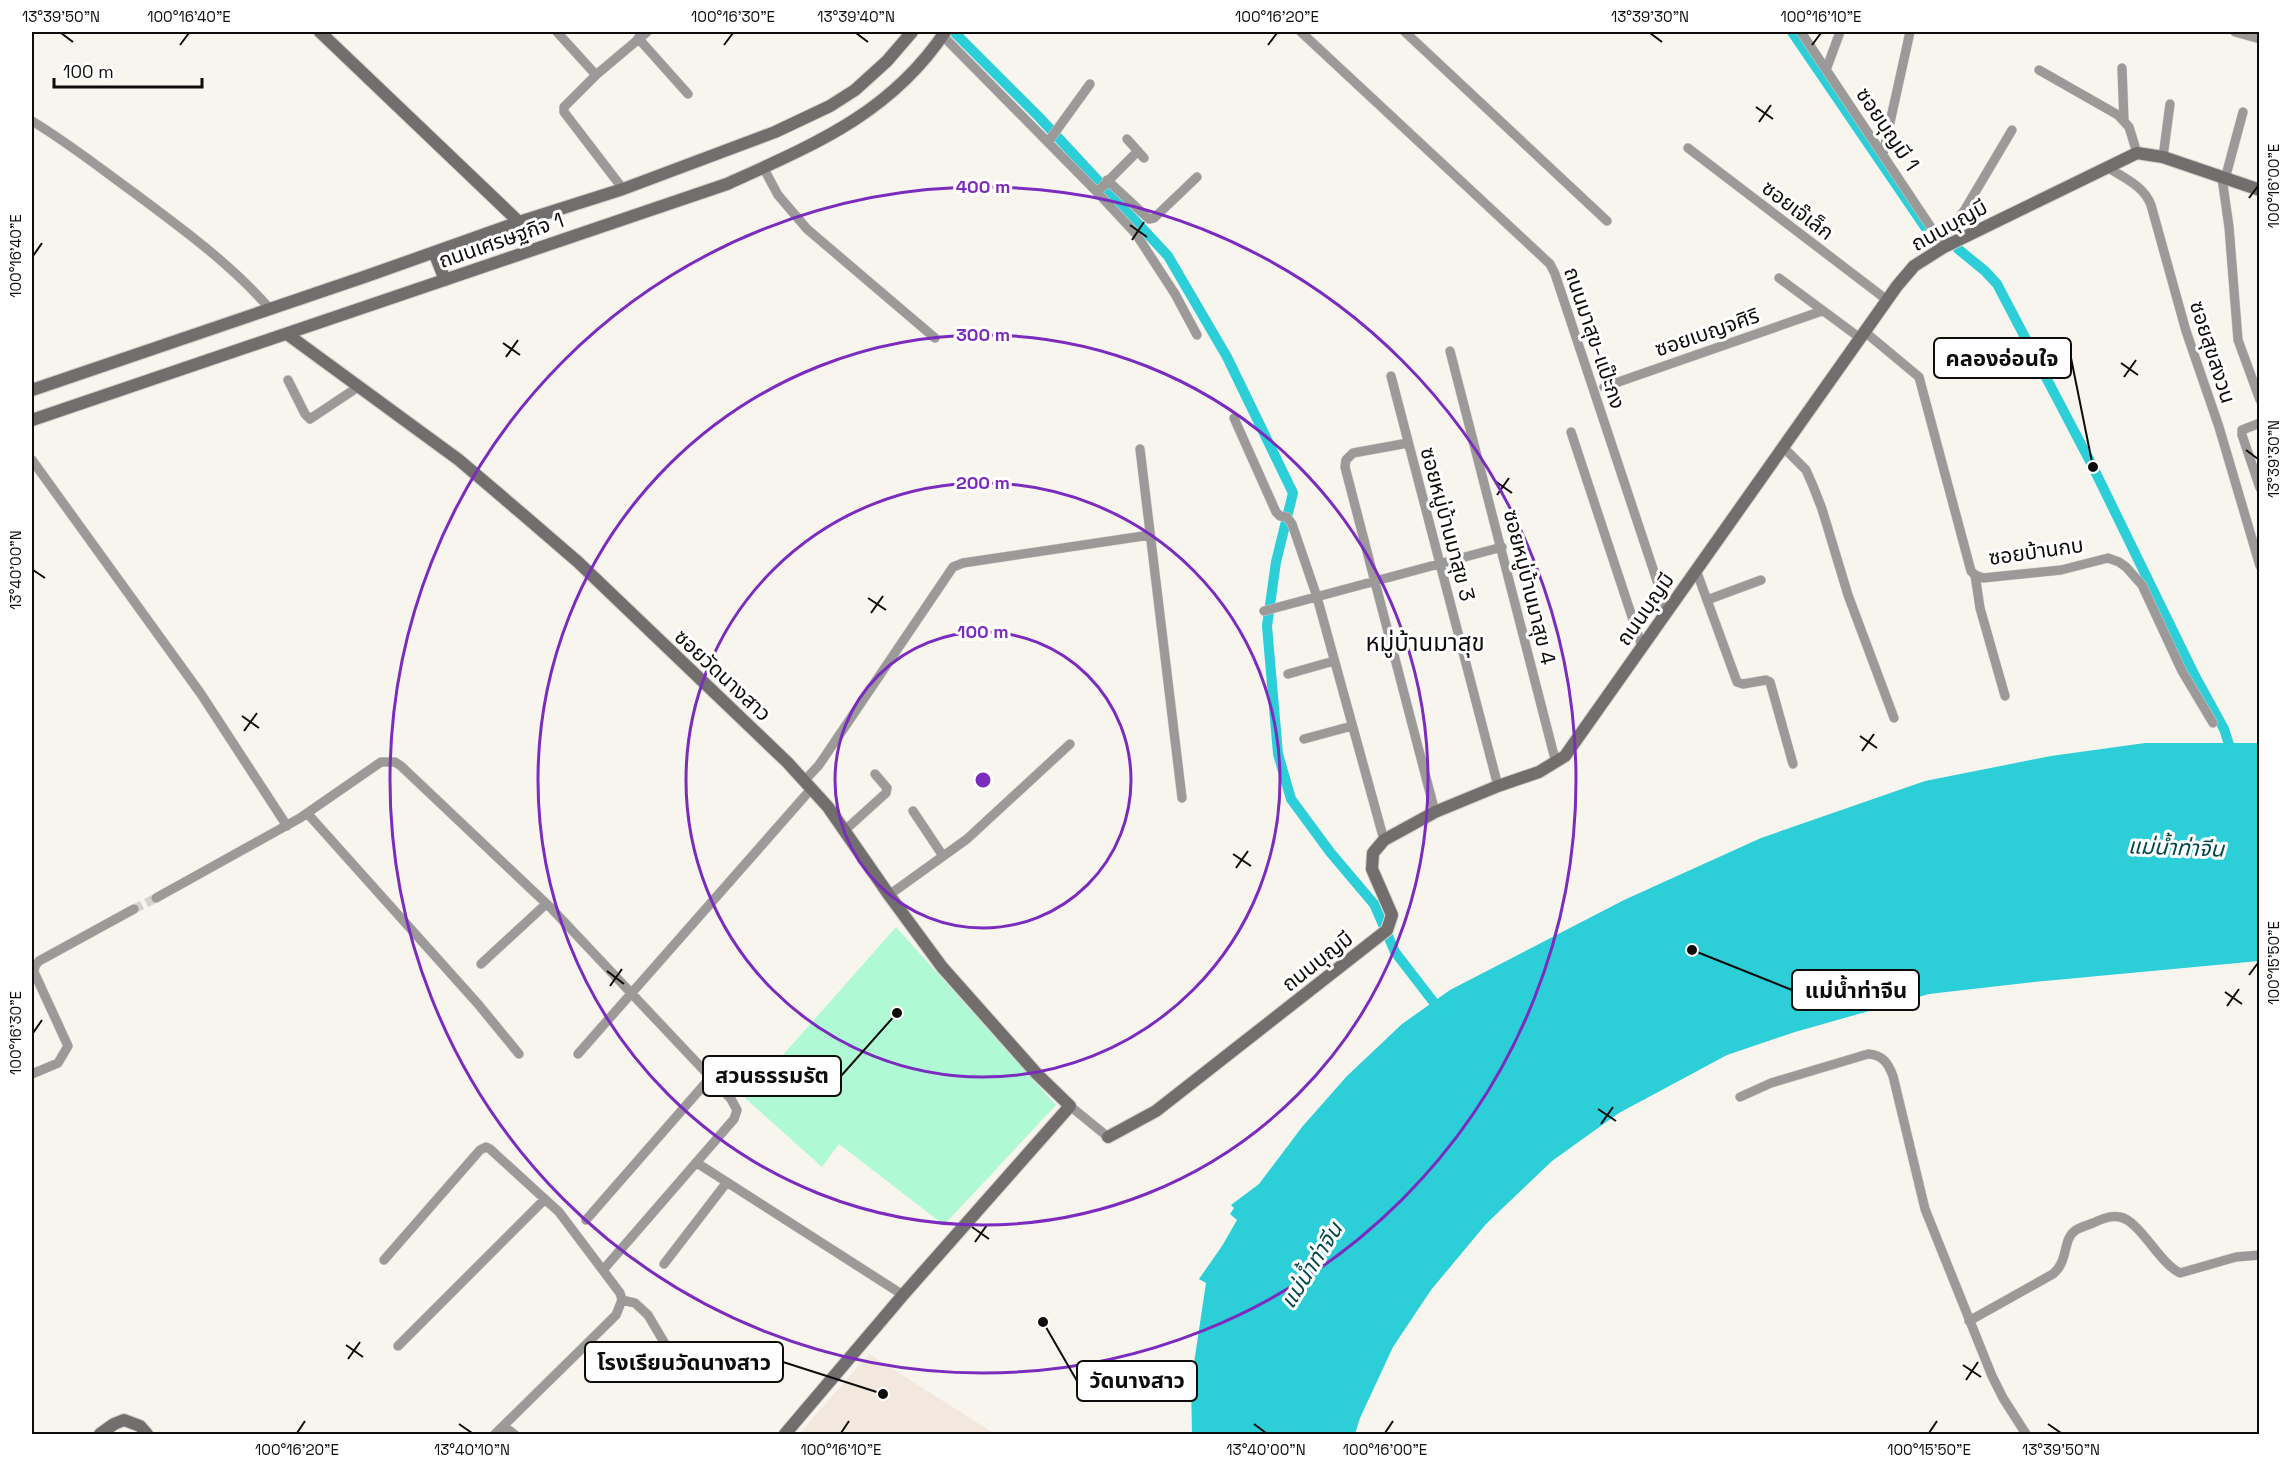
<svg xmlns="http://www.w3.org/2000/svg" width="2291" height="1466" font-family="'Space Grotesk','Noto Sans Thai',sans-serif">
  <rect width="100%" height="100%" fill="#f8f4ee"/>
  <path fill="#f2e8dd" d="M869,1354L995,1434H799Z"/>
  <path fill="#affad4" d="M896,927L1056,1105L944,1225L839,1144L822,1167L745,1098Z"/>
  <path fill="#2ccfd8" d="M2145,743H2259V961L2034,982L1929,994L1795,1032L1727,1055L1619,1113L1552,1161L1486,1224L1431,1290L1393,1347L1360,1418L1355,1434H1192L1191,1383L1206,1283L1199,1279L1222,1246L1237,1220L1230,1214L1234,1208L1231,1205L1259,1184L1302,1127L1347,1076L1402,1024L1450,990L1624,900L1761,838L1925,781L2051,756Z"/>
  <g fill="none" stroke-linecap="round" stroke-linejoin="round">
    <path stroke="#2ccfd8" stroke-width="10" d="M954,32L1039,117L1168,256L1227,357L1293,493L1276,562L1267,626L1278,754L1291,799L1330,852L1374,904L1395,952L1442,1013
      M1792,32L1925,227
      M1958,249L1985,271L1997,284L2093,467L2195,676L2224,729L2233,757"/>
    <path stroke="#d5d1cc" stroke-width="9" stroke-dasharray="9 4.5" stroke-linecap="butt" d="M134,909L156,898"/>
    <defs>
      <path id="street" d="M557,32L596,75
        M1301,32L1550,264L1555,274L1667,611
        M1405,32L1607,221
        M1801,32L1944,247
        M2235,32L2260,39
        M942,35L1097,192L1136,234L1175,294L1197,335
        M638,38L688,94
        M2122,68L2124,121
        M1826,70L1840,32
        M2039,70L2118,115L2129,127L2137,153
        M32,121C67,142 100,168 133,192C181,228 230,263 270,309
        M1127,139L1144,158
        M1048,142L1090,84
        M1688,148L1887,300
        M1883,154L1910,32
        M2163,157L2170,104
        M763,167L778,195L807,229L935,338
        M2107,167C2124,178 2144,186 2151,205L2186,331L2219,427L2260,566
        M2222,178L2229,227L2238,340L2260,400
        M2225,179L2243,112
        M1107,180L1149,219L1154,218L1197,177
        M623,189L564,112V107L596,75L647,32
        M1097,192L1138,151
        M1941,241L1964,211L2012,130
        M1779,278L1860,338
        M1865,332L1919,377L1971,571L1975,575L1983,578L2061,570L2108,558L2119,562L2126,567L2142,585L2182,671L2213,723
        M1450,351L1556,763
        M1391,376L1498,786
        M288,380L305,414L310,419L358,387
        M1604,387L1822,311
        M1234,418L1276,512L1280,516L1287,517L1292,524L1317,597L1384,840
        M2260,423L2242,430V435L2260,488
        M1571,432L1642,647
        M1408,443L1353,453L1346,460L1345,467L1435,812
        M1783,447L1806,470L1813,486L1822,509L1848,595L1894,718
        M1140,449L1182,798
        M32,460L201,694L287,826
        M1696,570L1737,682L1743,684L1766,680L1770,682L1793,764
        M1975,575L1980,608L2005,696
        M1707,600L1761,580
        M1264,611L1502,547
        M1288,674L1334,661
        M1304,739L1352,726
        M805,780L819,765L953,567L963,563L1150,535
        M913,811L943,856
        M307,813L478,1004L519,1054
        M844,831L886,793L887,788L875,774
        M889,895L967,839L1070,744
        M156,898L300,818L381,762H395L401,766L551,908L731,1099L737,1110L734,1119L603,1270
        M481,964L546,904
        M578,1054L812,788
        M32,1074L58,1063L68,1046L34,972L35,966L39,961L134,909
        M1740,1097L1771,1083L1868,1054C1883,1055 1888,1063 1893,1076L1925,1209L1992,1376L2003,1398L2026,1434
        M1070,1106L1108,1137
        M697,1163L903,1295
        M586,1220L710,1078
        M384,1260L480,1150L486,1147L490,1149L559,1212L620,1293L622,1300L616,1315L495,1434
        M664,1264L727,1182
        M622,1300L635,1303L648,1315L684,1376
        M1969,1321L2053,1274C2069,1261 2062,1239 2076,1230C2081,1227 2088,1225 2093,1223C2102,1219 2111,1215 2120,1217C2140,1221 2159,1263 2180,1273L2236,1257L2260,1255
        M398,1346L545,1199
        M504,1426L514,1434"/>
      <path id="secondary" d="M320,32L519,222
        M434,252L445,280
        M287,334L459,460L520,512L578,562L787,762L828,807L889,895L942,967L1037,1074L1070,1106L903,1295L785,1434
        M32,390L364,277L519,222L623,189L775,132L830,106L855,90L887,61L912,32
        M32,420L727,184C813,145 890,114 945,32
        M1108,1137L1156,1111L1387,930L1392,915L1372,869L1373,853L1384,840L1435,812L1498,786L1539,772L1565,756L1897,286L1914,266L1944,247L2137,153L2163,157L2260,190
        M100,1434L114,1424L124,1420L140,1426L147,1434"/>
    </defs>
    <use href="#street" stroke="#d3cfca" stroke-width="10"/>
    <use href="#secondary" stroke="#d3cfca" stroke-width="14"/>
    <use href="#street" stroke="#9c9999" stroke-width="9"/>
    <use href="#secondary" stroke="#736e6e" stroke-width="12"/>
  </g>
  <path fill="none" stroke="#0e0d0b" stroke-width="2" d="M61,33L73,42M856,33L868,42M1650,33L1662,42M180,45L189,33M724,45L733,33M1268,45L1277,33M1812,45L1821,33M1756,107L1773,119M1759,122L1771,105M2249,198L2258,186M1130,225L1147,237M1132,240L1144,222M33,256L42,243M503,343L520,355M506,357L518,340M2121,363L2138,375M2124,377L2136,360M2246,450L2258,459M1495,481L1512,493M1497,495L1509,478M33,570L45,578M868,598L886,610M871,613L883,596M242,716L259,728M244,731L257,713M1860,736L1877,748M1862,751L1874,734M1233,854L1251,866M1236,868L1248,851M607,971L624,984M2249,975L2258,963M610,986L622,969M2225,992L2242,1004M2227,1006L2239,989M33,1033L42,1020M1598,1109L1616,1121M1601,1124L1613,1107M972,1227L989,1239M975,1242L987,1225M346,1345L363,1357M348,1359L360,1342M1963,1365L1981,1377M1966,1380L1978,1362M459,1424L472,1433M1254,1424L1266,1433M2048,1424L2061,1433M297,1433L305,1421M841,1433L849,1421M1385,1433L1393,1421M1929,1433L1937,1421"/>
  <g fill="none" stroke="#7b2cbf" stroke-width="3">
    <circle cx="983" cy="780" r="148"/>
    <circle cx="983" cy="780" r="297"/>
    <circle cx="983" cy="780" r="445"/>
    <circle cx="983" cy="780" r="593"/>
  </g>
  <g text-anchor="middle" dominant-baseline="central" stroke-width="6" stroke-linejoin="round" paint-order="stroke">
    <g font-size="21" fill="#0e0d0b" stroke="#fff">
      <text transform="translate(1888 129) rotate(56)">ซอยบุญมี 1</text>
      <text transform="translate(1798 210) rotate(37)">ซอยเจ๊เล็ก</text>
      <text transform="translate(1949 225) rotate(-29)">ถนนบุญมี</text>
      <text transform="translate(501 240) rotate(-19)">ถนนเศรษฐกิจ 1</text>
      <text transform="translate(1707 332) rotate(-19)">ซอยเบญจศิริ</text>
      <text transform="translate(1595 338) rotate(71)">ถนนมาสุข-แป๊ะกง</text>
      <text transform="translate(2213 352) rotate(72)">ซอยสุขสงวน</text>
      <text transform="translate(1448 524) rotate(75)">ซอยหมู่บ้านมาสุข 3</text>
      <text transform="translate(2036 551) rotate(-8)">ซอยบ้านกบ</text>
      <text transform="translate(1530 587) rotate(76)">ซอยหมู่บ้านมาสุข 4</text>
      <text transform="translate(1645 609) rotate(-55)">ถนนบุญมี</text>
      <text transform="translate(723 675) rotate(43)">ซอยวัดนางสาว</text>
      <text transform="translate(1317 961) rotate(-38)">ถนนบุญมี</text>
    </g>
    <g font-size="22" font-style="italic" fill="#02494d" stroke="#fff">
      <text transform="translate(2176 847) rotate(2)">แม่น้ำท่าจีน</text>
      <text transform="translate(1311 1265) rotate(-58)">แม่น้ำท่าจีน</text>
    </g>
    <g font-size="24" fill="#0e0d0b" stroke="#fff">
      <text x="1425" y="642">หมู่บ้านมาสุข</text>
    </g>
  </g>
  <circle cx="983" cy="780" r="9" fill="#7b2cbf" stroke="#fff" stroke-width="3"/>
  <g font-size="18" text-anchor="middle" font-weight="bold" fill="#7b2cbf" stroke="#fff" stroke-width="6" stroke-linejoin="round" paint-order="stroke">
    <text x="983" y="193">400 m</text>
    <text x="983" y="341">300 m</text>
    <text x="983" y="489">200 m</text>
    <text x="983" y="638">100 m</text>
  </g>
  <path fill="none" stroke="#0e0d0b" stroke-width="2" d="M2093 467L2071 358M1692 950L1792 990M897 1013L841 1076M883 1394L783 1362M1043 1322L1077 1381"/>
  <g fill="#0e0d0b" stroke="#fff" stroke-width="2">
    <circle cx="2093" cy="467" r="6"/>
    <circle cx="1692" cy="950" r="6"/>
    <circle cx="897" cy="1013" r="6"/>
    <circle cx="883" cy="1394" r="6"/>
    <circle cx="1043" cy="1322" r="6"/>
  </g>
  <g fill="#fff" stroke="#0e0d0b" stroke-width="2">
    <rect x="1934" y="338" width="137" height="40" rx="6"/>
    <rect x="1792" y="970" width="127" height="40" rx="6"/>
    <rect x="703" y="1056" width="138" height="40" rx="6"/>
    <rect x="585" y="1342" width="198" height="40" rx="6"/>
    <rect x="1077" y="1361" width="120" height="40" rx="6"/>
  </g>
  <g font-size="22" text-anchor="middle" font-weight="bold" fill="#0e0d0b">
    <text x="2002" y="366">คลองอ่อนใจ</text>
    <text x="1856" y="998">แม่น้ำท่าจีน</text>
    <text x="772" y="1083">สวนธรรมรัต</text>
    <text x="684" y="1370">โรงเรียนวัดนางสาว</text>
    <text x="1137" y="1388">วัดนางสาว</text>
  </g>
  <rect width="2291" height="1466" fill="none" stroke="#ffffff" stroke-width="66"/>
  <path d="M54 78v9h148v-9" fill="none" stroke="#0e0d0b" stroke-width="3"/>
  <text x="63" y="78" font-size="18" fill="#0e0d0b" stroke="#ffffff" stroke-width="4.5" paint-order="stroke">100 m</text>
  <rect x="33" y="33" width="2225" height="1400" fill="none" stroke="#0e0d0b" stroke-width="2"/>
  <g font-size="15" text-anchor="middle" fill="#0e0d0b">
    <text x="61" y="22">13°39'50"N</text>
    <text x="189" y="22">100°16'40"E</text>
    <text x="733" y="22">100°16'30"E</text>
    <text x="856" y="22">13°39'40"N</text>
    <text x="1277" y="22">100°16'20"E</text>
    <text x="1650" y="22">13°39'30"N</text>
    <text x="1821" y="22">100°16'10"E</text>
    <text transform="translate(2274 186) rotate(-90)" y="5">100°16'00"E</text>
    <text transform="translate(16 256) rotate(-90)" y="5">100°16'40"E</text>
    <text transform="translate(2274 459) rotate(-90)" y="5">13°39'30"N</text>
    <text transform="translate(16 570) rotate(-90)" y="5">13°40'00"N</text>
    <text transform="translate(2274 963) rotate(-90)" y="5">100°15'50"E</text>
    <text transform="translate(16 1033) rotate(-90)" y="5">100°16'30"E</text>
    <text x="297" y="1455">100°16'20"E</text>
    <text x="472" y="1455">13°40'10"N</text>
    <text x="841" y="1455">100°16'10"E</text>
    <text x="1266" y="1455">13°40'00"N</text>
    <text x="1385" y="1455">100°16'00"E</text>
    <text x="1929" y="1455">100°15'50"E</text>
    <text x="2061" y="1455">13°39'50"N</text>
  </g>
</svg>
